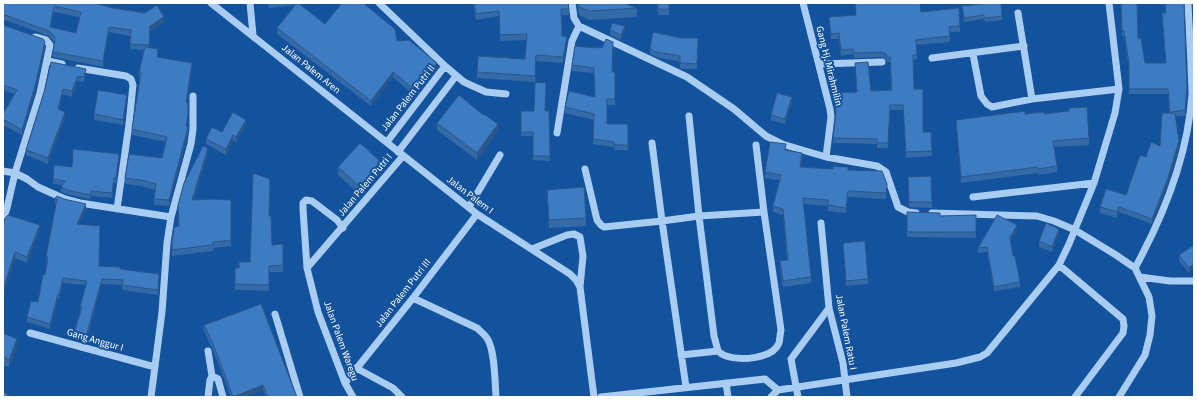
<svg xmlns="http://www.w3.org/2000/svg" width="1197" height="400" font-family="'Source Sans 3',sans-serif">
  <rect width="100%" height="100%" fill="#13529c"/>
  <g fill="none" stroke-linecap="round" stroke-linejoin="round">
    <path stroke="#a9ccf3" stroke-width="7" d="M211,3L477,214L570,274L576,280L580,287L594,397
      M250,3L253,35
      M379,3L445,66L464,82L486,92L506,94
      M572,3L574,18L579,26L687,77L734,109L766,136L782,144L826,157L877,166L886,172L898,207L908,212L916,213
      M803,3L830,109L831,117L826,157
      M1018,13L1032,99
      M973,54L981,96L987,104L992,107L1032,99L1119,89
      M932,58L1024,46
      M48,61L62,64
      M819,64L882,62
      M78,68L126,76L131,79L133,85L129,124L117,209
      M689,116L699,216L714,336L718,351C720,353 723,355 726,356C740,361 773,359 779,343C780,339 780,334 781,330L764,212
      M557,133L572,41L579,26
      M387,142L445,66
      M652,143L662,221L699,216L764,212L756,145
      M398,152L456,76
      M585,169L597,220L601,225L604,227L662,221L686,387
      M3,171L15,173L40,93L50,45L46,40L35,37
      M973,197L1094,183
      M469,207L500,155
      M932,213L1037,216L1054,221L1075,230L1116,255L1135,268L1149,297L1152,316L1150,335L1145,355L1119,397
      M3,220L7,208L15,173L27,179L38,187L65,199L80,203L171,217
      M821,223L829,308L843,363L847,397
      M343,228L337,220L312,201L306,200L303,203V209L307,268L318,312L345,383L353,397
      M532,249L567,235L574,234L580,237L583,256L580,287
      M1059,265L1123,319L1124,326L1123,333L1075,397
      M307,268L403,156
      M1135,268C1164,215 1188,156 1192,94C1192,84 1191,74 1191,64C1190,43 1189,23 1188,3
      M1140,277L1170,281H1194
      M413,298L477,328C481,332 486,335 488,340C495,352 495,383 496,397
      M275,314L300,397
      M30,333L155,367
      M208,351L212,376L218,379L223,397
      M681,355L718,351
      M356,368L393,388L402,397
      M345,383L413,298L477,214
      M726,383L728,397
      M778,390L956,363L980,357L987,353L1059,265L1069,244L1094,183L1115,113L1119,89L1109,3
      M151,397L162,312L167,243L171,217L191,144L193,129V96
      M208,397L210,380L212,376
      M601,397L765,379L778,390L771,397
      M798,397L791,359L829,308"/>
  </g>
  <path fill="#346aa8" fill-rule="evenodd" d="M3,3H94L164,22L150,31L149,48L158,55V58L192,69L187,102L188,120L187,126L188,132L187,137L169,206L154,205L155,190L141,186L125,184V178L162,158L166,142L132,135V129L140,78L139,77V72L144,50L130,49V36L109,32L103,67L53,57V52L54,44V42L49,36L5,20L3,21ZM54,12L79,17L76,33L51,27Z
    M268,3H301V4H300L325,24L397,41L437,69L415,96L393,77L371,106L277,34V28L295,5L269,8Z
    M473,3H568L569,15H562V36L567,42L563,63L536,61L535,82L477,78V72L525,59L527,40L500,41L499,16L476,20Z
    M577,3H624L637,8V17L589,20L579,15Z
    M657,3H669V15H658Z
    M1121,3L1138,38L1145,63H1166L1162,18V13H1166L1165,3H1184L1187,94L1185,116H1175L1179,147L1168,183L1152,224L1119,212L1117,218L1100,213V207L1126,195L1146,157L1160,146L1169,113L1168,94H1129V69L1124,36H1122Z
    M962,6L1002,16V20L985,22L984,19L964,22Z
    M921,12L960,26V32H950V42L916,45L917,59L913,60L914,89L923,132H931L932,156L906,158L903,110H890L888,148H877V144L833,143L836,115L833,98V93L857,92L855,63L871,91L891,90L890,62H887L886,59L882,57L854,58L853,54L841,56L839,39H831L829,17L856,15Z
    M3,25L45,48L35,92L22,135L3,125V114L14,94L3,90Z
    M610,30L625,31L621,40L610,35Z
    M681,38H698L697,69H681L680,68V62L656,57L650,54V48Z
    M595,48L612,72H615V105H607V124H628V150H614V147L593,144L594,120L565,113V107L595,97L594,73L572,71V65Z
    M51,62L86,74L84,82L78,81L72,97L63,94L59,109L65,117L48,164L26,155V150L45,89Z
    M127,100L123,125L94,120V114Z
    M792,103L785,124L771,120V115Z
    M521,111H549L550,161L533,160V136H521Z
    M1025,114H1044L1089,138V145L1054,147L1057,166V172L1038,175V173L961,183L956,120Z
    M437,123L498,131L477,160L437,130Z
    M246,125L236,142L233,140L226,155L206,144V139L222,132Z
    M786,150L802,158L801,167L848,170L887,184L886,199L848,197L846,213L828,211V206L803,204L811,277V283L783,287L780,267V261L787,260L783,215L773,212V206L780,180L765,178V172Z
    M208,154L194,200H231V246L213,248V251L172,256V243L179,226L178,205Z
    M119,159L116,183H114L112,198L91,196L90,199L67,194L61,192V187L62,185L53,184V179L72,167Z
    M338,167L381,170L360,195L338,175Z
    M908,177L932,202V208L909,207Z
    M547,190L586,218V226L549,228Z
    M55,198L86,209L79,224L99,266L120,269L159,279L158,295L122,290V285L102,284L86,342L74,338V333L80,312V307L86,285L63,283L59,300L58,299L50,329L27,322V317L38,302L45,275L47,262L46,261V256L56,203H55Z
    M907,212L940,216L976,215V238L907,237Z
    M269,216L272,245L283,244V272H269V291L235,290V268H239L250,262Z
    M3,226L40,231L27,263L15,258L3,296Z
    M1017,230L1010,242L1013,256L1020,282V287L994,291L987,252L978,253V248Z
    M1059,234L1052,252L1039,247V241Z
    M843,243L868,279V284L846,286Z
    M1194,245L1189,273L1179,261V255Z
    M204,325L297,397H266L263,390L246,397H231L213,350L204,331Z
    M3,333L17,347L9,367L3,365Z"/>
  <path fill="#2b5688" d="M54,6V12L50,32V27Z
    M164,17V22L150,31L149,51L150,26Z
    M625,26V31L621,40V35Z
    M109,27V32L103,67V61Z
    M567,37V42L563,63V57Z
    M45,42V48L35,92L22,135V130Z
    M192,63V69L186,108V102Z
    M437,63V69L415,96V90Z
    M86,69V74L84,82V77Z
    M393,72V77L371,106V101Z
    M78,76V81L72,97V91Z
    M63,89V94L58,114V109Z
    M1187,89V94L1185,116V110Z
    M127,95V100L123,125V120Z
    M792,97V103L785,124V119Z
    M65,112V117L48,164V158Z
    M188,114V120L186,131V126Z
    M246,120V125L236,142V137Z
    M498,124V131L477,160V153Z
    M188,126L187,137L169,206V200Z
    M233,135V140L226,155V149Z
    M1179,141V147L1168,183L1152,224V219Z
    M208,148V154L192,206V200Z
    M802,153V158L800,173V167Z
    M119,154V159L116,183V178Z
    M381,162V170L360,195V187Z
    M91,191V196L90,199V195Z
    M848,191V197L846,213V208Z
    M86,204V209L77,229V224Z
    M1119,207V212L1117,218V212Z
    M40,225V231L27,263V257Z
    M1017,225V230L1010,243V238Z
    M1059,229V234L1052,252V247Z
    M15,252V258L3,296V290Z
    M1194,264V269L1189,273V268Z
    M63,278V283L59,300V295Z
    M102,279V284L86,342V337Z
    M58,294V299L50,329V324Z
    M17,339V347L9,367V360Z
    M263,385V390L246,397H233Z"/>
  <path fill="#3d7bc3" stroke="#2b5688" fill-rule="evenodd" d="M3,3H94L113,8L145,13L157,5L164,17L150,26L149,45L130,44L131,30L109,27L103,61L53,52L55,41L54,36L49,31L5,15H3ZM54,6L81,12L76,33L50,27Z
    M297,3H298L325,24L342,3H363L395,29L397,41L409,40L437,63L415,90L393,72L371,101L277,28Z
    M474,3H568L569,9H561L562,36L567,37L563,57L536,55L535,76L477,72L478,56L525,59L527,34L500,35L499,11L476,14Z
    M578,3H624L637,8L589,11L579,7Z
    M658,3H669V9H658Z
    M855,3H920L921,12L959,8L960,26L949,27L950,36L916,40L917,54L913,55L914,89H923V132H931L932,151L906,152L903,105H890L888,143H877V139L833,138L836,111L833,93L857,92L855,63L868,62L871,91L892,90L890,57H887L886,54L882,52L854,53L853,49L841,50L839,33L831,34L829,17L856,15Z
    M990,3H1001L1002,16L985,18L984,15L964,18L962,6Z
    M1121,3H1137L1138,38H1141L1145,63H1166L1162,13H1166L1165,3H1184L1187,89L1185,110L1170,112L1168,89H1129V63L1124,31H1122Z
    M1193,3H1194V19Z
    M612,23L625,26L621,35L610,30Z
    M3,25L43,39L45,42L35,86L22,130L3,119V114L17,90L3,85Z
    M653,32L681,38H698L697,64L681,63H680V56L656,52L650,48Z
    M606,39L613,42L612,72H615V99H607V124H628V145H614V142L593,139L594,114L565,107L569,91L595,97L594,68L572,65L575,46L595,48V47L602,48Z
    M145,47L158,49L157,57L192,63L186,102L188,103V114L186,126H188L187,131L169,200L154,199L156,184L141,180L125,178L129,154L162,158L167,137L132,129L141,72H139Z
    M51,62L86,69L84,77L78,76L72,91L63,89L58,109L65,112L48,158L26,150L45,89Z
    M535,82L546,83L545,111H549L550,156H533V132H521V111H534Z
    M98,90L127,95L123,120L94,114Z
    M777,93L792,97L785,119L771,115Z
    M459,95L483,115L484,114L498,124L477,153L437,123Z
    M1087,107L1089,138L1053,141L1057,166L1038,169V167L961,177L956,120L1025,111V114L1044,112V114L1069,111V108Z
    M233,112L246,120L236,137L233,135L226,149L206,139L212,127L222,132Z
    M1162,113H1175L1179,141L1168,178L1152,219L1119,207L1117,212L1100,207L1106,189L1126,195L1140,155L1146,157L1151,142L1160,146Z
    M770,142L786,144L785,150L802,153L800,167L833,169V166L848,167V170L882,171L887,184L886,193L848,191L846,208L828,205V200L803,198L811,277L783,281L780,261L788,260L783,209L773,206L781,175L765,172Z
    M360,143L381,162L360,187L338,167Z
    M203,146L208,148L192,200L214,199L231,200V240L213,242V245L172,250V243L174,227L179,226L178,205L184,183Z
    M73,149L119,154L116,178H114L112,193L91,191L90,195L67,190L61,187L65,181L53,179L54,165L72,167Z
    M253,173L270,179L269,216H271L272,245L283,244V265L269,266V285L235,284V268H239V262H250Z
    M931,176L932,202H909L908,177Z
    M584,187L586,218L549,220L547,190Z
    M57,196L64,199L86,204L77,224L100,226L99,266L120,267V269L159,274L158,290L122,285L123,280L102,279L86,337L74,333L82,307H80L87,281L63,278L59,295L58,294L50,324L27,317L31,301L38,302L43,274L45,275L48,257L46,256L57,199L55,198Z
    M907,212L940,213V216L976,215V232H907Z
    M8,215L40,225L27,257L15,252L3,290V226L5,218Z
    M997,215L1017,225L1010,238L1013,256H1015L1020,282L994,287L987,247L978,248Z
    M1046,223L1059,229L1052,247L1039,241Z
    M865,241L868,279L846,281L843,243Z
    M1194,245V264L1189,268L1179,255Z
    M261,304L297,397H268L263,385L233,397L213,344L204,325Z
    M3,333L17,339L9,360L3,357Z
    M3,392L8,394L6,397H3Z"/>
  <g text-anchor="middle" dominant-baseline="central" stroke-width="4" stroke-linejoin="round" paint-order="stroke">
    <g font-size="10" fill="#fff" stroke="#13529c">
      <text transform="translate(829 66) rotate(76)">Gang Hj. Mirahmilin</text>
      <text transform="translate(311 69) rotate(39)">Jalan Palem Aren</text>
      <text transform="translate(408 98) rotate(-52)">Jalan Palem Putri II</text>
      <text transform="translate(365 185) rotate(-50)">Jalan Palem Putri I</text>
      <text transform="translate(470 195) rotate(37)">Jalan Palem I</text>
      <text transform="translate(403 293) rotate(-52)">Jalan Palem Putri III</text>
      <text transform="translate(846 332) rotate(79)">Jalan Palem Ratu I</text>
      <text transform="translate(95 340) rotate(16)">Gang Anggur I</text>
      <text transform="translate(341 341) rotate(70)">Jalan Palem Waregu</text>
    </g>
  </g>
  <rect width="1197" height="400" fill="none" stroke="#ffffff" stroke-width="8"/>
</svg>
